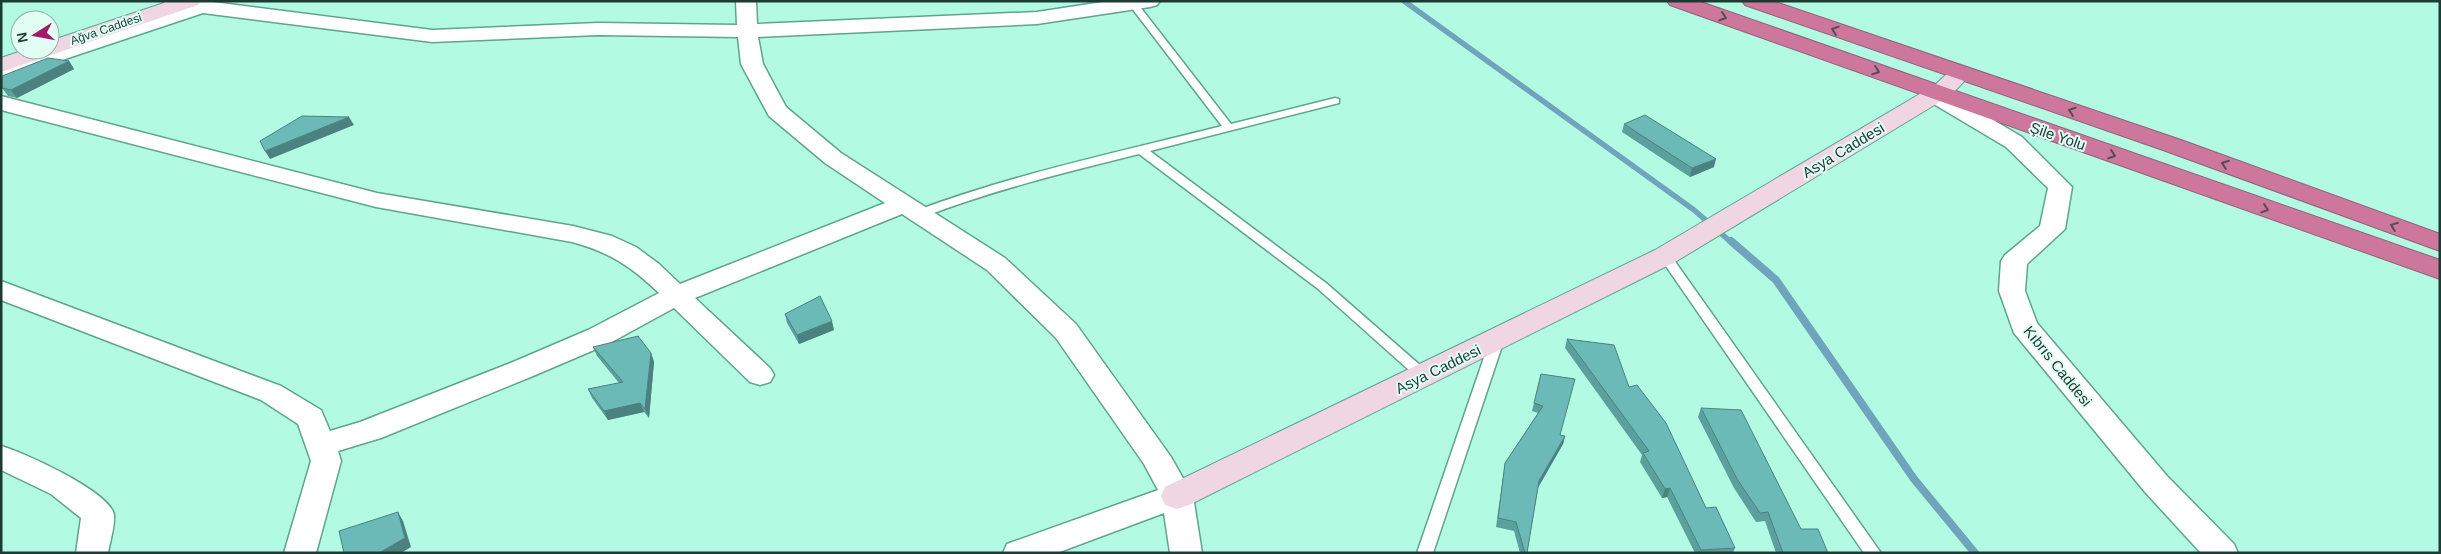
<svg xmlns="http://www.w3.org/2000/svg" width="2441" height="554" font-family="Arial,sans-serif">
  <rect width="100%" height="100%" fill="#b3fae3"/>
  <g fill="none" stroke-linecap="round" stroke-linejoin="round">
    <path stroke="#6ea5bc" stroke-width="5.5" d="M1404,1L1694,210L1732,243"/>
    <path stroke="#6ea5bc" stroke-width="8" d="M1731,241L1776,280L1914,479L1975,553"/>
    <defs>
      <path id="lane" d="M1134,2L1137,3L1231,124L1335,98L1339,99V103L1150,151L1326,283L1429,373L1431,376L1429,379H1419L1317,288L1139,154C1066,172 994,190 923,217H915L913,214L915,211C1014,174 1119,152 1222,126L1131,7V3Z
        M1665,252L1669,253L1881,553H1864L1661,259L1659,256Z
        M1497,336L1504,340L1433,553H1417L1490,340Z"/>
      <path id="street" d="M163,1H205L432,30L598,23L737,25L736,1H756L757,24L1037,12L1109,1H1160L1157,5L1150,7L1037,24L758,37L763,64L786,107L841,153L1005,258L1076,324L1171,457L1193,496L1202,553H1170L1164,513L1057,553H1003L1007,544L1158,490L1144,464L1056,338L987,270L902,214L695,298L770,368L774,375L770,382L760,385L750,382L674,308L608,344L533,376L381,438L338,451L341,461L316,553H284L311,461L298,424L261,400L1,300V281L281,386L321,410L330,431L360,422L513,362L588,330L659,293C631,266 609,252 572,242L376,207L1,110V96L377,193L573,226L612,236L636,247L659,264L680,284L885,203L825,163L769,116L741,64L738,37L598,35L432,42L203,13L68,58L1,84V70L54,50L176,9L166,5Z
        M1935,88L1943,90L2022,137L2072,187L2065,229L2027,264L2025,291L2037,323L2167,476L2234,544L2238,553H2201L2145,492L2014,333L1999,291L2001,261L2005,255L2040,226L2048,188L2006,147L1927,100L1924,95L1927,90Z
        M1,446C23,452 111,492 114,515C115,526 110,541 108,553H76L81,518L51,494L1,470Z"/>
      <path id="secondary" d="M170,1H201L198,5L1,72V58L24,50H50V41Z
        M1961,66L1969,68L1972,73L1951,95L1675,262L1189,505L1177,509L1165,505L1161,496L1165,487L1655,250L1935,85L1953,68Z"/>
      <path id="highway" d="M1667,1H1698L2440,260V279L1670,5Z
        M1742,1H1773L2181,140L2440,234V251L2163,150L1745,5Z"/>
    </defs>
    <use href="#lane" stroke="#5ea48f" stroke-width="3"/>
    <use href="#street" stroke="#5ea48f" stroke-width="3"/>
    <use href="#secondary" stroke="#5ea48f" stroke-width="2"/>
    <use href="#highway" stroke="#906278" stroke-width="2"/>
    <use href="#lane" fill="#fff" fill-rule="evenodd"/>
    <use href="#street" fill="#fff" fill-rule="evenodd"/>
    <use href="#secondary" fill="#f0d6e2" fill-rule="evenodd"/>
    <use href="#highway" fill="#cd779d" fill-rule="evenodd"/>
  </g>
  <path fill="#5ca09d" d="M69,61L74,69L17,98L8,96L2,88Z
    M1624,124L1714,167L1690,177L1622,132Z
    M785,314L834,330L799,344L787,323Z
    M1567,339L1629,387L1706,508L1735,548L1733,553H1695L1667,497L1662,498L1640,462L1642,455L1565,348Z
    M593,347L651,353L654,362L649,418L644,412L608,420L592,398L588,389L619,383L597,356Z
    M1541,374L1560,435L1565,436L1563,444L1538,488L1527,553H1520L1514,531L1496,527L1505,463L1538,413L1532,411Z
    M1701,408L1801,529L1828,553H1776L1765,521L1756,522L1734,488L1698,417Z"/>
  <path fill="#4b8280" d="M69,61L74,69L17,98L11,90Z
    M349,117L354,125L270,159L265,151Z
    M1716,159L1714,167L1690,177L1692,168Z
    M832,321L834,330L799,344L797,335Z
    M651,353L654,362L649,418L645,409Z
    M640,403L644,412L608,420L604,411Z
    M1565,436L1563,444L1537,489L1539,481Z
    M1670,488L1667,497L1662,498L1665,489Z
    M398,512L403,521L411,547L401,553H379Z"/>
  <path fill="#6bbab7" stroke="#4b8280" d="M48,58L69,61L11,90L2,88V76Z
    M1645,115L1716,159L1692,168L1624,124Z
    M302,116L349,117L265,151L260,141Z
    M820,296L832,321L797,335L785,314Z
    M638,336L651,353L645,409L640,403L604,411L588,389L623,382L593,347Z
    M1567,339L1614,345L1629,387L1637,385L1666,423L1706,508L1716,507L1735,548L1701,550L1670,488L1665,489L1643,453L1649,451Z
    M1541,374L1575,379L1560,435L1565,436L1539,481L1527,553H1525L1516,522L1498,518L1505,463L1543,406L1534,403Z
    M1701,408L1741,410L1801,529H1818L1828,553H1783L1768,512L1760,513L1737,479Z
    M398,512L405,538L379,553H344L339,531Z"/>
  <defs><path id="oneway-chevron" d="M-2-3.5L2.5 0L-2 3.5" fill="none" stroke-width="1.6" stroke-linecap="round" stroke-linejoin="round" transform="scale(1.25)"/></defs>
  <g stroke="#534d53">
    <use href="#oneway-chevron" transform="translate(1723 17) rotate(19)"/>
    <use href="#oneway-chevron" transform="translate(1835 30) rotate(-161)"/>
    <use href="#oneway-chevron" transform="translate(1876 71) rotate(19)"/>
    <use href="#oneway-chevron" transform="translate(2072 111) rotate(-161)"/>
    <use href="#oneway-chevron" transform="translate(2112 155) rotate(19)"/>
    <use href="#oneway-chevron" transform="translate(2225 164) rotate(-160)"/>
    <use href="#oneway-chevron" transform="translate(2265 209) rotate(19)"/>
    <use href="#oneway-chevron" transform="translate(2394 226) rotate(-159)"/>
  </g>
  <g text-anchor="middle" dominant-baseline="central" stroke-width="4" stroke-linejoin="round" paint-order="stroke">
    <g font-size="12" fill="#1e3b33" stroke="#e2fdf4">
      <text transform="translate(106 29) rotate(-19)">Ağva Caddesi</text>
    </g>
    <g font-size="15" fill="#1e3b33" stroke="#e2fdf4">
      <text transform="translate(2058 136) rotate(19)">Şile Yolu</text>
      <text transform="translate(1843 150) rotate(-31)">Asya Caddesi</text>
      <text transform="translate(2058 366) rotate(51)">Kıbrıs Caddesi</text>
      <text transform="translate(1438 369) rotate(-26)">Asya Caddesi</text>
    </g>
  </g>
  <rect width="2441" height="554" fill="none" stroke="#1e3b33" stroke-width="5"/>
  <g transform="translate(35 35) rotate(259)"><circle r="24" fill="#e2fdf4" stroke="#94afa7"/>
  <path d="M0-4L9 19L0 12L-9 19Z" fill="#a21b67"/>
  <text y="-8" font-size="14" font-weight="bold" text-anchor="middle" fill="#1e3b33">N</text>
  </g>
</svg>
